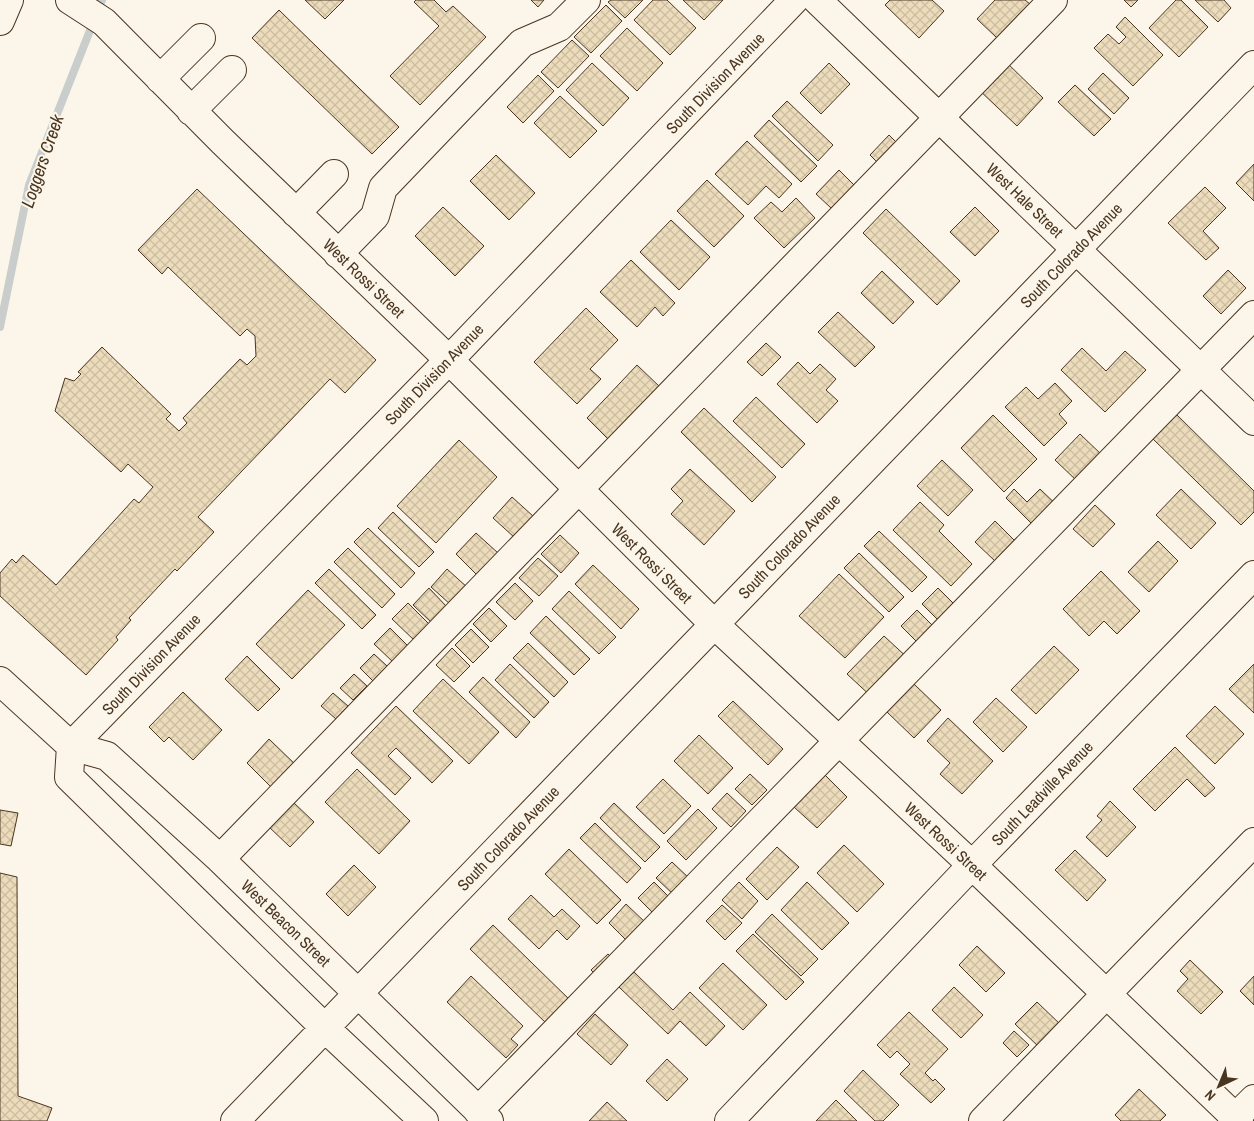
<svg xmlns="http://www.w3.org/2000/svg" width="1254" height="1121" font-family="'Archivo Narrow',sans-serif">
  <defs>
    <pattern id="building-cross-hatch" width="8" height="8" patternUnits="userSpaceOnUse" patternTransform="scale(1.25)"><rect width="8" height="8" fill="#ecdcbc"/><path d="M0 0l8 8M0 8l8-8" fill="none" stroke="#ccbda1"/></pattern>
  </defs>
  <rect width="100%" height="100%" fill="#fbf6e9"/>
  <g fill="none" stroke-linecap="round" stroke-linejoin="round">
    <path stroke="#c9cecd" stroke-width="8" d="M0,327L29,185L102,0"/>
  </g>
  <path fill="url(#building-cross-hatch)" stroke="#4a3520" d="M305,0H344L325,19Z
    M416,0H434L446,12L453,6L486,37L420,105L390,76L439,26L414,2Z
    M531,0H544L538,7Z
    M611,0H643L625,18L608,2Z
    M653,0H667L696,28L670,55L634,20Z
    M683,0H723L704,20Z
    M890,0H932L944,11L919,38L885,5Z
    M995,0H1025L1030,4L997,38L977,19Z
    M1124,0H1138L1131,7Z
    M1176,0H1181L1208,27L1179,57L1149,28Z
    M1195,0H1224L1231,8L1218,22Z
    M606,5L622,21L591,53L574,37Z
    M279,10L399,127L372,154L252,38Z
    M1125,17L1163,55L1133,86L1094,48L1108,34L1119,44L1126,37L1116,27Z
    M627,28L663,63L637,91L600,56Z
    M572,40L589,56L558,88L541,72Z
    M1004,60L1043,98L1017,126L977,88Z
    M592,63L629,98L603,126L566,90Z
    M829,63L850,84L821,114L800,93Z
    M1103,73L1129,98L1114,114L1088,89Z
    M538,75L554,91L523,123L507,107Z
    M1075,85L1111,119L1094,136L1058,102Z
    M560,96L597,131L570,158L534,123Z
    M787,101L833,145L818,161L772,116Z
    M769,120L817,166L801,182L754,136Z
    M889,135L902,148L883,168L870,155Z
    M747,141L792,184L779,198L766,186L748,205L715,174Z
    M496,155L535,193L509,220L470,181Z
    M1254,164V201L1236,183Z
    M839,170L854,185L831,208L816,194Z
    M707,180L744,216L714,247L677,211Z
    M1205,187L1226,208L1203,231L1219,248L1206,260L1168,223Z
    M197,189L376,360L345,393L330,379L198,517L214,532L177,571L175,569L129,618L131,620L116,637L118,640L86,675L0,596V573L12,559L16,563L23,555L56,585L134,499L139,503L153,487L128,464L121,472L55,411L65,378L74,381L81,374L78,372L102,347L171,414L166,419L179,431L187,423L183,418L240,359L247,365L256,356L255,336L247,329L240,336L168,267L162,274L138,250Z
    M796,198L815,218L784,248L754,218L771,202L782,212Z
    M443,207L484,246L455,276L415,236Z
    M975,207L999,231L975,256L950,232Z
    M886,209L960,281L937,305L863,233Z
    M671,220L710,257L679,290L640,252Z
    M631,260L675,303L663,316L655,307L637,327L600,292Z
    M1228,270L1246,288L1221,314L1203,296Z
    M882,271L914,302L893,324L861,293Z
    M586,308L618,340L590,369L601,379L577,404L534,362Z
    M838,312L875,347L855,367L818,332Z
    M766,343L781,357L762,376L747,362Z
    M1082,348L1106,371L1125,351L1146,370L1105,412L1061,370Z
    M798,362L810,374L820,364L836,379L826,390L838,401L817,423L777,384Z
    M637,365L661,388L610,441L587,418Z
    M1055,383L1072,401L1059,414L1067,423L1044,446L1005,407L1026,387L1038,399Z
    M756,397L805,444L782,468L733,421Z
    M704,408L776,477L752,502L681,432Z
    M1176,414L1254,491V512L1241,525L1152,438Z
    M993,415L1037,459L1004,492L961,448Z
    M1080,434L1103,456L1078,482L1055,460Z
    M459,440L497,477L436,543L397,506Z
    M942,460L973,490L948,516L917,486Z
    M690,469L735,511L704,545L671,514L683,501L671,489Z
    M1014,489L1027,502L1040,489L1062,510L1040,532L1006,498Z
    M1181,489L1216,523L1191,549L1156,515Z
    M512,497L534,517L515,538L493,518Z
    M920,502L944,525L939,531L972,564L951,586L893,530Z
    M1095,505L1115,524L1093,547L1073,529Z
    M393,512L434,552L419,567L378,528Z
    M995,521L1015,541L996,562L975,542Z
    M368,528L415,573L401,588L354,542Z
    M879,531L927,577L912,592L864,546Z
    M476,533L498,553L477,575L456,554Z
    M560,535L579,553L561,573L541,554Z
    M1158,541L1178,561L1149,592L1128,572Z
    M348,548L395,594L382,608L334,562Z
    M859,553L904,597L889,612L844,568Z
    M538,558L558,576L539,596L519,578Z
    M593,565L639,609L621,629L575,584Z
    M329,569L376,615L362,629L315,583Z
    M447,569L468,588L451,605L431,587Z
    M1101,571L1140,611L1117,634L1104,621L1089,636L1063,609Z
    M839,574L884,617L845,658L799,616Z
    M515,583L533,601L515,620L496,602Z
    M429,588L447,607L432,623L413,605Z
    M938,588L956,606L940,622L922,604Z
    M308,590L345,625L292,679L256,644Z
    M569,591L616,637L599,654L552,609Z
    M408,603L430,625L415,641L392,619Z
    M489,608L507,626L491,642L473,624Z
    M917,610L935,628L919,644L901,626Z
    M546,616L590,659L574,675L530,633Z
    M390,628L408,646L393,662L374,644Z
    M471,629L489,647L473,663L455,645Z
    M884,636L911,661L874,699L847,674Z
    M528,643L568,682L554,697L513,658Z
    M1054,646L1079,670L1036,714L1011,690Z
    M452,648L470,666L454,682L436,665Z
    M374,654L387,666L373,681L360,668Z
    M247,656L280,689L258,711L225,679Z
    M510,664L549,702L534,718L495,680Z
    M1254,664V713L1229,689Z
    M354,674L367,686L353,700L340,688Z
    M483,677L530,722L516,738L469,692Z
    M443,679L499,732L469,764L413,711Z
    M914,684L941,710L914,738L887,712Z
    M183,692L222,730L193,760L169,737L164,742L149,727Z
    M333,693L348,706L336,719L321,706Z
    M996,698L1027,727L1003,752L973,722Z
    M733,701L783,749L768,765L718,716Z
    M396,706L453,761L432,783L396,748L388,756L411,778L395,795L351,753Z
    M1215,706L1244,734L1215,764L1186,736Z
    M948,718L993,761L962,794L940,774L950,763L927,741Z
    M699,735L733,768L708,794L674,761Z
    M269,739L298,767L275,791L247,763Z
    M1175,747L1215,788L1205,797L1187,779L1155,811L1133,789Z
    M357,769L410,821L379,854L325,802Z
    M750,774L767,790L752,805L735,789Z
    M825,775L847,797L817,828L794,807Z
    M663,779L691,806L664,834L636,807Z
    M727,793L746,811L731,827L712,809Z
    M292,801L314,822L290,847L268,826Z
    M1110,801L1136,827L1107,857L1086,837L1102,820L1097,816Z
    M614,803L660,847L645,862L600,818Z
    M698,809L717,828L686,860L667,841Z
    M0,810L18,813L11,846L0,844Z
    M595,823L641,868L627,883L580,838Z
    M844,845L884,884L857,912L817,873Z
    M777,847L799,867L767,900L746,879Z
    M569,849L621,900L597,924L545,874Z
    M1075,850L1106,880L1087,901L1055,870Z
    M672,862L691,880L675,896L656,878Z
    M354,865L376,887L348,916L326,894Z
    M0,873L17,877L18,1096L52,1108L47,1121H0Z
    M654,882L672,900L656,916L638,898Z
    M739,882L758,901L742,919L722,900Z
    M807,882L849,923L822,950L781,910Z
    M531,895L554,917L562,909L580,926L567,940L557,930L539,949L508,919Z
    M626,904L647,924L629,943L609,923Z
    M722,905L742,923L725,940L706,921Z
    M772,914L818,959L801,976L755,932Z
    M493,925L572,1002L549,1026L470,949Z
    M753,934L804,982L786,1000L736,951Z
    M977,946L1005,973L986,992L959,965Z
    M608,954L615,961L598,977L591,970Z
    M1190,960L1223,992L1201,1014L1177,991L1188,979L1180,971Z
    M723,963L767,1005L743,1030L699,988Z
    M634,972L673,1010L690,992L725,1026L706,1046L680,1021L668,1034L619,987Z
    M471,976L523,1026L511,1039L518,1045L506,1058L447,1002Z
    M1254,976V1005L1240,991Z
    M954,987L983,1015L961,1038L932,1010Z
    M1037,1002L1061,1025L1040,1048L1015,1024Z
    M909,1012L948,1049L925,1073L933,1081L935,1079L945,1089L931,1103L900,1074L910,1064L897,1051L890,1058L877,1045Z
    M595,1014L628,1045L611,1065L577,1034Z
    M1014,1031L1029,1045L1017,1057L1003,1043Z
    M667,1059L688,1079L667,1101L646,1081Z
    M863,1070L899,1105L883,1121H875L844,1091Z
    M1139,1089L1166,1115L1160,1121H1121L1115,1115Z
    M836,1100L857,1121H816Z
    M607,1102L627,1121H589Z"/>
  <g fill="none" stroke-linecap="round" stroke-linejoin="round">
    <defs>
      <path id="minor" d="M70,0L104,22L223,142L449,360L714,624L972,865L1239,1121
        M817,0L1254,421
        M0,21L9,0
        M160,79L201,38
        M191,111L232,70
        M296,213L334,174
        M338,254L375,216L383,188L522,43L559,27L586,0
        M0,681L71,746L107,756L220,859L489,1121
        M71,746L449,360L794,0
        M71,746L69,777L325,1028L424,1121
        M220,859L1053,0
        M478,1111L1254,315
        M235,1121L1254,65
        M729,1121L972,865L1254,575
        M983,1121L1254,842
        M1232,1121L1254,1099"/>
    </defs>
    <use href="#minor" stroke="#4a3520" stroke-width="30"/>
    <use href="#minor" stroke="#fbf6e9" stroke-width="28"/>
  </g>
  <g text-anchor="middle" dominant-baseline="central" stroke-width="4" stroke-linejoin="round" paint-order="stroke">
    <g font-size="16" fill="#4a3520" stroke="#fbf6e9">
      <text transform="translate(715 83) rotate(-46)">South Division Avenue</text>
      <text transform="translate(1025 200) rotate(44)">West Hale Street</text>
      <text transform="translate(1071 255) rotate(-46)">South Colorado Avenue</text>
      <text transform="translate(364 278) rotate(44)">West Rossi Street</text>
      <text transform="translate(434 374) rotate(-46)">South Division Avenue</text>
      <text transform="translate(789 546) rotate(-46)">South Colorado Avenue</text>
      <text transform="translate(652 563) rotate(45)">West Rossi Street</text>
      <text transform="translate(151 664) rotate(-46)">South Division Avenue</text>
      <text transform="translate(1042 793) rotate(-46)">South Leadville Avenue</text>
      <text transform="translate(508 838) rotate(-46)">South Colorado Avenue</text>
      <text transform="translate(946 841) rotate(43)">West Rossi Street</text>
      <text transform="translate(286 923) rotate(44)">West Beacon Street</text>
    </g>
    <g font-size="18" font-style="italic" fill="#4a3520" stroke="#fbf6e9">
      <text transform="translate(42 161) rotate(-71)">Loggers Creek</text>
    </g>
  </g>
  <g transform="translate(1219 1086) rotate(224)" stroke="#fbf6e9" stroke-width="4" paint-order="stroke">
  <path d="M0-4L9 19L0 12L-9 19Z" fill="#4a3520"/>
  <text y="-8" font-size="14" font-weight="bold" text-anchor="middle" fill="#4a3520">N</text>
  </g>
</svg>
